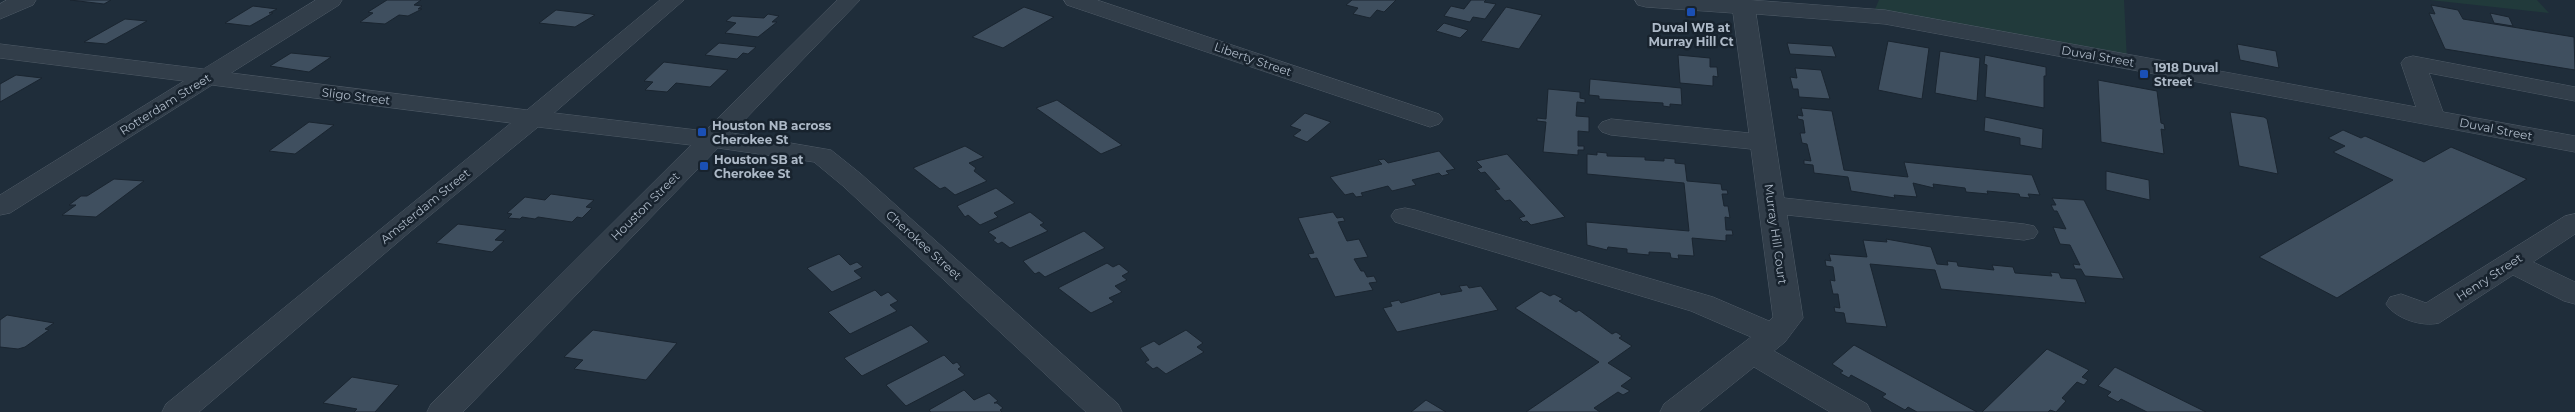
<svg xmlns="http://www.w3.org/2000/svg" width="2575" height="412" font-family="Montserrat,sans-serif">
  <rect width="100%" height="100%" fill="#1f2d3a"/>
  <path fill="#213a3b" d="M1879,0H2124L2127,61L1872,16Z
    M2430,0H2537L2549,13Z"/>
  <path fill="#3f4f5f" stroke="#1a2530" d="M70,0H111L104,4Z
    M387,0H421L414,5L422,6L418,9H422L408,16L399,15L385,24L360,22L373,13L368,12Z
    M1352,0H1396L1384,12L1377,10L1370,18L1353,14L1358,8L1346,5Z
    M1471,0H1486L1484,2L1496,4L1485,19L1473,17L1470,22L1444,16L1451,6L1464,9Z
    M2431,5L2458,10L2463,19L2574,37L2575,70L2445,49L2429,13L2435,14Z
    M253,6L277,9L269,13H273L250,26L225,23Z
    M1024,7L1054,17L1003,48L972,37Z
    M1506,7L1542,15L1519,49L1481,41Z
    M556,10L591,14L595,15L575,27L539,23Z
    M2490,13L2509,17L2513,26L2494,23Z
    M768,14L779,16L772,22H777L758,37L725,33L736,23L726,21L732,16L764,18Z
    M125,19L147,21L106,44L84,42Z
    M1444,23L1468,30L1460,38L1436,31Z
    M1888,41L1929,48L1922,99L1878,90Z
    M719,43L756,47L748,54L743,53L737,59L705,55Z
    M1787,43L1832,46L1836,57L1790,54Z
    M2237,44L2276,51L2279,68L2240,60Z
    M1940,51L1980,58L1977,101L1935,93Z
    M291,53L331,57L309,72L270,66Z
    M1678,55L1710,58V67H1717L1718,77L1713,76V86L1680,83Z
    M1985,55L2046,67V76H2044V108L1985,97L1987,65L1984,64Z
    M664,62L728,70L710,87L676,83L667,92L645,90L653,82L644,81Z
    M1795,68L1821,70L1830,99L1799,97L1798,89H1793L1790,77L1797,78Z
    M16,75L42,78L0,102V84Z
    M1590,79L1681,88L1682,105L1670,104V107L1663,106V103L1599,99V96L1589,95Z
    M2098,80L2157,91L2161,123L2164,124L2165,130L2161,129L2164,154L2101,142Z
    M1548,89L1580,92V98L1585,99V103L1577,102L1576,116L1589,117V132L1578,131V146H1584V150H1578V155L1543,152L1546,122L1537,121V118L1546,119Z
    M1057,100L1122,145L1101,154L1036,108Z
    M1801,108L1832,111L1844,170L1908,177L1904,162L2032,175L2040,195L2028,194L2030,198L2020,197L2019,194L1987,191L1988,194L1966,192L1965,188L1933,184L1934,188L1913,183L1917,197L1894,195L1895,198L1851,191L1848,177L1814,173L1813,165L1804,164V160L1811,161L1807,144L1802,143L1800,133H1805L1803,120L1798,119L1797,115L1803,116Z
    M2230,112L2264,117L2267,119L2278,174L2239,166Z
    M1305,113L1331,122L1307,142L1293,136L1301,130L1290,126Z
    M1985,117L2043,129L2042,149L2020,145V138L1984,131Z
    M309,122L334,125L295,154L269,151Z
    M2343,130L2361,138L2365,136L2424,162L2451,147L2527,179L2337,298L2259,257L2393,180L2333,152L2345,146L2328,138Z
    M965,146L984,157L969,163L976,168L974,171L987,181L955,195L945,187L940,189L913,168Z
    M1439,151L1455,169L1446,171L1449,174L1442,176L1439,173L1412,180L1416,185L1392,191L1388,186L1361,193L1363,196L1356,197L1353,193L1345,195L1330,177L1382,164L1378,160L1384,159L1388,163Z
    M1597,152L1607,153V156L1645,157V160L1664,161V158L1675,159V163L1685,164L1687,181L1721,184L1722,190H1727L1728,194H1722L1724,206H1728L1730,218L1725,217L1726,230H1732L1733,235H1726V241L1692,238L1694,256L1678,255L1679,259L1671,258L1670,253L1649,252V255L1627,253V249L1608,247L1607,250L1587,245L1586,222L1689,231L1684,183L1587,174V154L1597,155Z
    M1507,154L1565,217L1531,225L1527,221L1523,222L1519,218L1525,216L1510,200L1505,201L1495,190L1500,189L1485,172L1481,173L1477,169L1482,167L1476,161Z
    M2106,171L2149,180L2150,200L2106,190Z
    M114,179L144,181L96,217L62,215L76,205H69L81,196H87Z
    M996,188L1015,203L994,213L998,217L980,225L968,215L965,217L957,206Z
    M551,194L594,200L586,207L592,208L582,218L577,217L572,222L538,217L535,219L522,217L520,219L508,218L512,214L507,213L525,197L545,200Z
    M2052,198L2084,200L2124,279L2085,276L2081,269H2075L2073,264L2080,265L2070,245L2060,244L2053,227L2066,229L2057,211H2054L2051,205H2056Z
    M1030,212L1044,223L1040,225L1048,231L1010,248L1002,242L998,244L993,240L996,238L988,232Z
    M1333,212L1337,218L1343,217L1345,221L1338,222L1347,241L1359,239L1368,257L1354,259L1361,271H1364L1367,277L1374,276L1377,282L1369,283L1373,290L1335,297L1317,258L1311,259L1308,254L1314,253L1298,218Z
    M458,224L506,230L495,240L504,241L492,252L436,243Z
    M1084,231L1105,248L1045,277L1039,272L1035,274L1023,261Z
    M1886,239L1931,247L1937,264L1948,265L1947,261L1957,262L1958,266L1994,270L1992,265L2013,267L2015,273L2052,276L2050,272L2059,273L2061,278L2076,279L2086,303L1941,289L1935,270L1870,264L1887,327L1846,323L1844,313L1835,312L1834,307L1840,308L1838,294H1833L1830,280L1835,281L1833,267L1826,266L1825,260L1831,261L1829,254L1867,257L1863,240L1887,242Z
    M839,254L850,265L857,262L863,267L854,271L862,278L832,292L807,268Z
    M1107,263L1113,267L1119,264L1129,272L1122,276L1127,280L1115,286L1122,292L1109,298L1114,302L1091,313L1058,288Z
    M1467,285L1469,288L1481,286L1498,310L1397,332L1383,308L1392,306L1390,302L1399,300L1401,303L1440,292L1441,295L1462,291L1459,286Z
    M875,290L881,296L888,292L898,301L890,305L897,311L850,334L828,312Z
    M1541,291L1550,296L1554,294L1563,299L1559,301L1576,312L1579,310L1612,334L1616,332L1622,336L1619,338L1632,346L1608,363L1632,378L1621,386L1630,391L1623,395L1618,392L1594,408L1600,412H1526L1599,362L1515,308Z
    M7,315L54,323L45,329L49,330L25,347L18,349L0,347V320Z
    M911,325L929,342L862,376L844,358Z
    M593,330L677,343L646,380L574,369L583,360L564,357Z
    M1186,330L1203,343L1197,347L1204,352L1166,374L1157,367L1153,369L1145,362L1149,360L1140,348L1154,341L1159,345Z
    M1854,345L1977,412H1917L1908,407L1905,410L1882,397L1886,394L1851,375L1849,378L1840,373L1843,371L1832,364Z
    M2047,349L2089,370L2082,377L2088,380L2084,385L2077,382L2062,398L2066,401L2056,412L2050,410L2048,412H1982Z
    M944,355L953,364L957,362L961,367L958,369L965,375L906,406L886,385Z
    M2115,367L2206,412H2147L2121,399L2118,402L2107,396L2111,392L2098,386Z
    M352,377L399,385L375,412H354L357,409L323,403Z
    M964,390L974,400L989,393L998,401L994,403H997L1003,408L1000,410L1002,412H931L929,410Z
    M1426,400L1446,412H1411Z"/>
  <g fill="none" stroke-linecap="round" stroke-linejoin="round">
    <defs>
      <path id="minor" d="M7,0H36L33,5L0,19V4Z
        M316,0H342L339,5L231,73L527,110L660,0H684L554,113L705,131L837,0H860L732,133L831,150L861,174L1118,404L1122,412H1086L843,186L814,162L718,148L463,412H427L431,404L691,145L538,127L411,231L199,412H162L166,404L511,123L212,85L10,213L0,215V195L184,81L0,58V44L203,69Z
        M1064,0H1097L1439,114L1443,119L1439,124L1430,127L1421,124L1067,5Z
        M1635,0H1750L1885,10L2416,107L2401,63L2405,58L2413,56L2575,87V101L2429,73L2443,112L2575,136V152L1885,24L1756,14L1784,198L2024,224L2034,226L2038,232L2034,238L2024,240L1787,215L1803,318L1785,342L1774,351L1867,404L1871,412H1830L1754,367L1698,412H1660L1664,404L1751,337L1691,311L1395,222L1391,216L1395,210L1405,208L1415,210L1713,297L1769,321L1773,317L1751,149L1611,135L1602,132L1598,127L1602,122L1611,119L1749,133L1733,13L1646,7L1638,5Z
        M2575,214V234L2533,262L2575,282V304L2564,301L2513,275L2439,323C2422,327 2396,319 2386,304L2390,297L2401,294L2426,303L2565,216Z"/>
    </defs>
    <use href="#minor" stroke="#505c68" stroke-width="1"/>
    <use href="#minor" fill="#323e4a" fill-rule="evenodd"/>
  </g>
  <g fill="#1a4fb4" stroke="#18232e" stroke-width="2">
    <rect x="1686" y="7" width="10" height="10" rx="2.5"/>
    <rect x="2139" y="69" width="10" height="10" rx="2.5"/>
    <rect x="697" y="127" width="10" height="10" rx="2.5"/>
    <rect x="699" y="161" width="10" height="10" rx="2.5"/>
  </g>
  <g text-anchor="middle" dominant-baseline="central" stroke-width="5" stroke-linejoin="round" paint-order="stroke">
    <g font-size="12" font-weight="bold" fill="#adb9c7" stroke="#18232e" text-anchor="start">
      <text x="1691" y="27" text-anchor="middle">Duval WB at<tspan x="1691" dy="14">Murray Hill Ct</tspan></text>
      <text x="2154" y="67">1918 Duval<tspan x="2154" dy="14">Street</tspan></text>
      <text x="712" y="125">Houston NB across<tspan x="712" dy="14">Cherokee St</tspan></text>
      <text x="714" y="159">Houston SB at<tspan x="714" dy="14">Cherokee St</tspan></text>
    </g>
    <g font-size="12" fill="#adb9c7" stroke="#18232e">
      <text transform="translate(2098 56) rotate(10)">Duval Street</text>
      <text transform="translate(1253 59) rotate(19)">Liberty Street</text>
      <text transform="translate(356 96) rotate(7)">Sligo Street</text>
      <text transform="translate(165 104) rotate(-32)">Rotterdam Street</text>
      <text transform="translate(2496 129) rotate(11)">Duval Street</text>
      <text transform="translate(425 206) rotate(-39)">Amsterdam Street</text>
      <text transform="translate(645 206) rotate(-45)">Houston Street</text>
      <text transform="translate(1776 234) rotate(82)">Murray Hill Court</text>
      <text transform="translate(924 245) rotate(42)">Cherokee Street</text>
      <text transform="translate(2489 277) rotate(-33)">Henry Street</text>
    </g>
  </g>
</svg>
